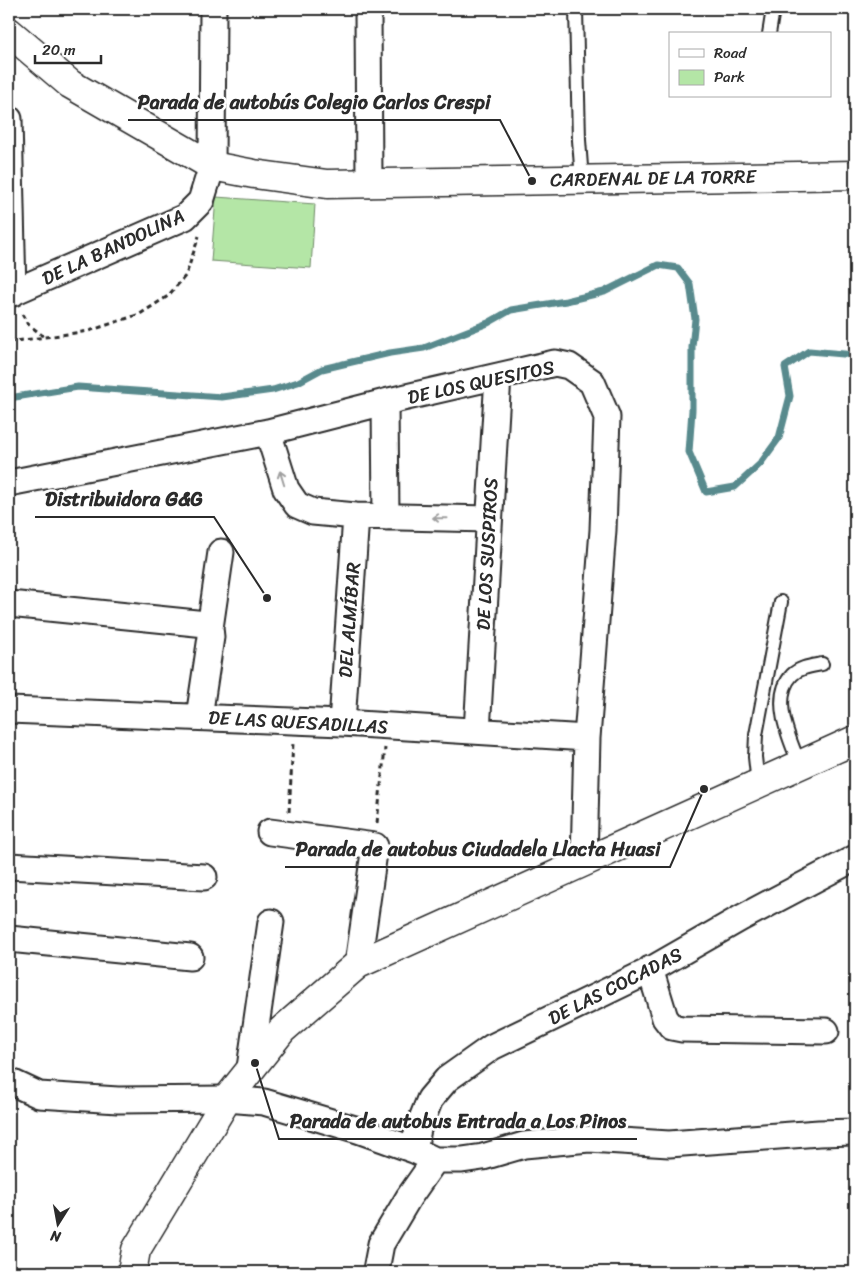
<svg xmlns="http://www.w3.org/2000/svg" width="864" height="1281" font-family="Sriracha,sans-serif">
  <rect width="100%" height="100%" fill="#fff"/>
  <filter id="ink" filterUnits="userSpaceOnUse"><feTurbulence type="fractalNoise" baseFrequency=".02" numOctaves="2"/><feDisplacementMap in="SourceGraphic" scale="10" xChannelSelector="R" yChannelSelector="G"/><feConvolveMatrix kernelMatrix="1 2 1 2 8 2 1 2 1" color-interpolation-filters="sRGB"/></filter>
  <g filter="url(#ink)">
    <path fill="#b4e6a6" stroke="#708868" d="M216,197L315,204L311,268L211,261Z"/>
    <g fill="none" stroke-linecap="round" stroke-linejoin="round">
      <path stroke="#598a8d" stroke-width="7" d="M9,398L78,387L222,397L273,390L298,382L322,369L390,353L424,348L488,323L511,310L566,301L604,292L658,265L678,268L690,284L695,319L692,347V410L689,452L706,492L735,487L760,464L779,438L790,396L785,367L809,351L855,355"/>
      <defs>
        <path id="service" d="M576,9L579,140L582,180
          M769,34L773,9
          M800,765C790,741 770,698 792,675C800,667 812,666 822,664
          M758,784L755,757L756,735L781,602"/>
        <path id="minor" d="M368,9L369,184
          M9,119L13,293
          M9,294L185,217L201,201L212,166L213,9
          M385,402L386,517
          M268,432L286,489L297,505L313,512L356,516L489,519
          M9,483L268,432L385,402L555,363L569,366L592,382L607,417L603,530L587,738L584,862
          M9,604L206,624L210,628L211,637L199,717
          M210,628L221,552
          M9,710L342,723L587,738
          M342,723L356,516
          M477,731L498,376
          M270,832L375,846L358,964
          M9,866L204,877
          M9,939L190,957
          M650,969L665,1018L672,1027L682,1029L826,1031
          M250,1068L271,922
          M9,1081L39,1095L118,1100L227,1099L264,1102L358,1130L414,1150L435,1160H462L483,1157L524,1145L589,1139L669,1144L819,1133L855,1132
          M414,1150L418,1129L430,1099L447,1079L492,1047L645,973L741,918L855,858
          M378,1272L376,1270L381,1244L409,1197L435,1160"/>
        <path id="tertiary" d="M9,32L70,84L212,166L254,174L327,184L855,175
          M132,1272L136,1250L227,1099L282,1030L358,964L855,740"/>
      </defs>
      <use href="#service" stroke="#2b2b2b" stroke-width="16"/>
      <use href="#minor" stroke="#2b2b2b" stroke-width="29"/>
      <use href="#tertiary" stroke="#2b2b2b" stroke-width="31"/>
      <path stroke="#2b2b2b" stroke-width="3" stroke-dasharray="5 4" stroke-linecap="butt" d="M22,314L27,323L43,336
        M9,342L89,331L140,314L168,296L186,275L199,236
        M289,812L293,743
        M377,823L385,748"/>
      <use href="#service" stroke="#fff" stroke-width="12"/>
      <use href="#minor" stroke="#fff" stroke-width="25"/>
      <use href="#tertiary" stroke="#fff" stroke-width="28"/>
    </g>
    <defs><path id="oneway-shaft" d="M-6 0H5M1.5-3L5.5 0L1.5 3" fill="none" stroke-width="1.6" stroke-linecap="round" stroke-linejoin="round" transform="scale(1.25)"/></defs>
    <g stroke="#a0a0a0">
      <use href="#oneway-shaft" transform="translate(282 478) rotate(-107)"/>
      <use href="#oneway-shaft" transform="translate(440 518) rotate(-179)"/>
    </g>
  </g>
  <g text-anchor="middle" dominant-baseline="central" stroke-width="5" stroke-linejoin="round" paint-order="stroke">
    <g font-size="19" fill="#2b2b2b" stroke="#fff">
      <text transform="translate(653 178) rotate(-1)">CARDENAL DE LA TORRE</text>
      <text transform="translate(113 247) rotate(-25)">DE LA BANDOLINA</text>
      <text transform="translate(481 382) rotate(-12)">DE LOS QUESITOS</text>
      <text transform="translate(487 554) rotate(-87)">DE LOS SUSPIROS</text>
      <text transform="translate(349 620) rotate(-86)">DEL ALMÍBAR</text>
      <text transform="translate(298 722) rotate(3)">DE LAS QUESADILLAS</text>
      <text transform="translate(615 986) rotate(-27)">DE LAS COCADAS</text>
    </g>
  </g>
  <path fill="none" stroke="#2b2b2b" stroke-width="2" d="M532 181L500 120H128M267 598L214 517H35M704 789L670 867H285M255 1063L279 1139H637"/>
  <g fill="#2b2b2b" stroke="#fff" stroke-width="2">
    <circle cx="532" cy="181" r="5"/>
    <circle cx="267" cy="598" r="5"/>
    <circle cx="704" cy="789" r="5"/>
    <circle cx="255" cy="1063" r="5"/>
  </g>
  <g font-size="20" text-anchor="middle" font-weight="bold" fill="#2b2b2b" stroke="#fff" stroke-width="5" stroke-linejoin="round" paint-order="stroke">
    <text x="314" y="109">Parada de autobús Colegio Carlos Crespi</text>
    <text x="124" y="506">Distribuidora G&amp;G</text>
    <text x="478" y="856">Parada de autobus Ciudadela Llacta Huasi</text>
    <text x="458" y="1128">Parada de autobus Entrada a Los Pinos</text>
  </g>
  <rect width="864" height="1281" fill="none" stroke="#fff" stroke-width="30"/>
  <rect x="15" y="15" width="834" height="1251" fill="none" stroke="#2b2b2b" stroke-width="2" filter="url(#ink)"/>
  <rect x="669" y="32" width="162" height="65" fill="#ffffff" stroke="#aaaaaa"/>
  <rect x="679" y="49" width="25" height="8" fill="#ffffff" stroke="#aaaaaa"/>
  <text x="714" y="58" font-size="15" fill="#2b2b2b">Road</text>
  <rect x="679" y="70" width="25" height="15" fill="#b4e6a6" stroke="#aaaaaa"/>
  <text x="714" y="82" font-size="15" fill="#2b2b2b">Park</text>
  <g transform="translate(58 1224) rotate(191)" stroke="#ffffff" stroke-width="4" paint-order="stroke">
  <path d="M0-4L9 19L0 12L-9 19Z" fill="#2b2b2b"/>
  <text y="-8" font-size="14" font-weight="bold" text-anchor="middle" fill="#2b2b2b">N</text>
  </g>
  <path d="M35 55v8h66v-8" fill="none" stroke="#2b2b2b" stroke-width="2.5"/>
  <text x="42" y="55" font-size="15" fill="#2b2b2b" stroke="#ffffff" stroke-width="4" paint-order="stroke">20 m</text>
</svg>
